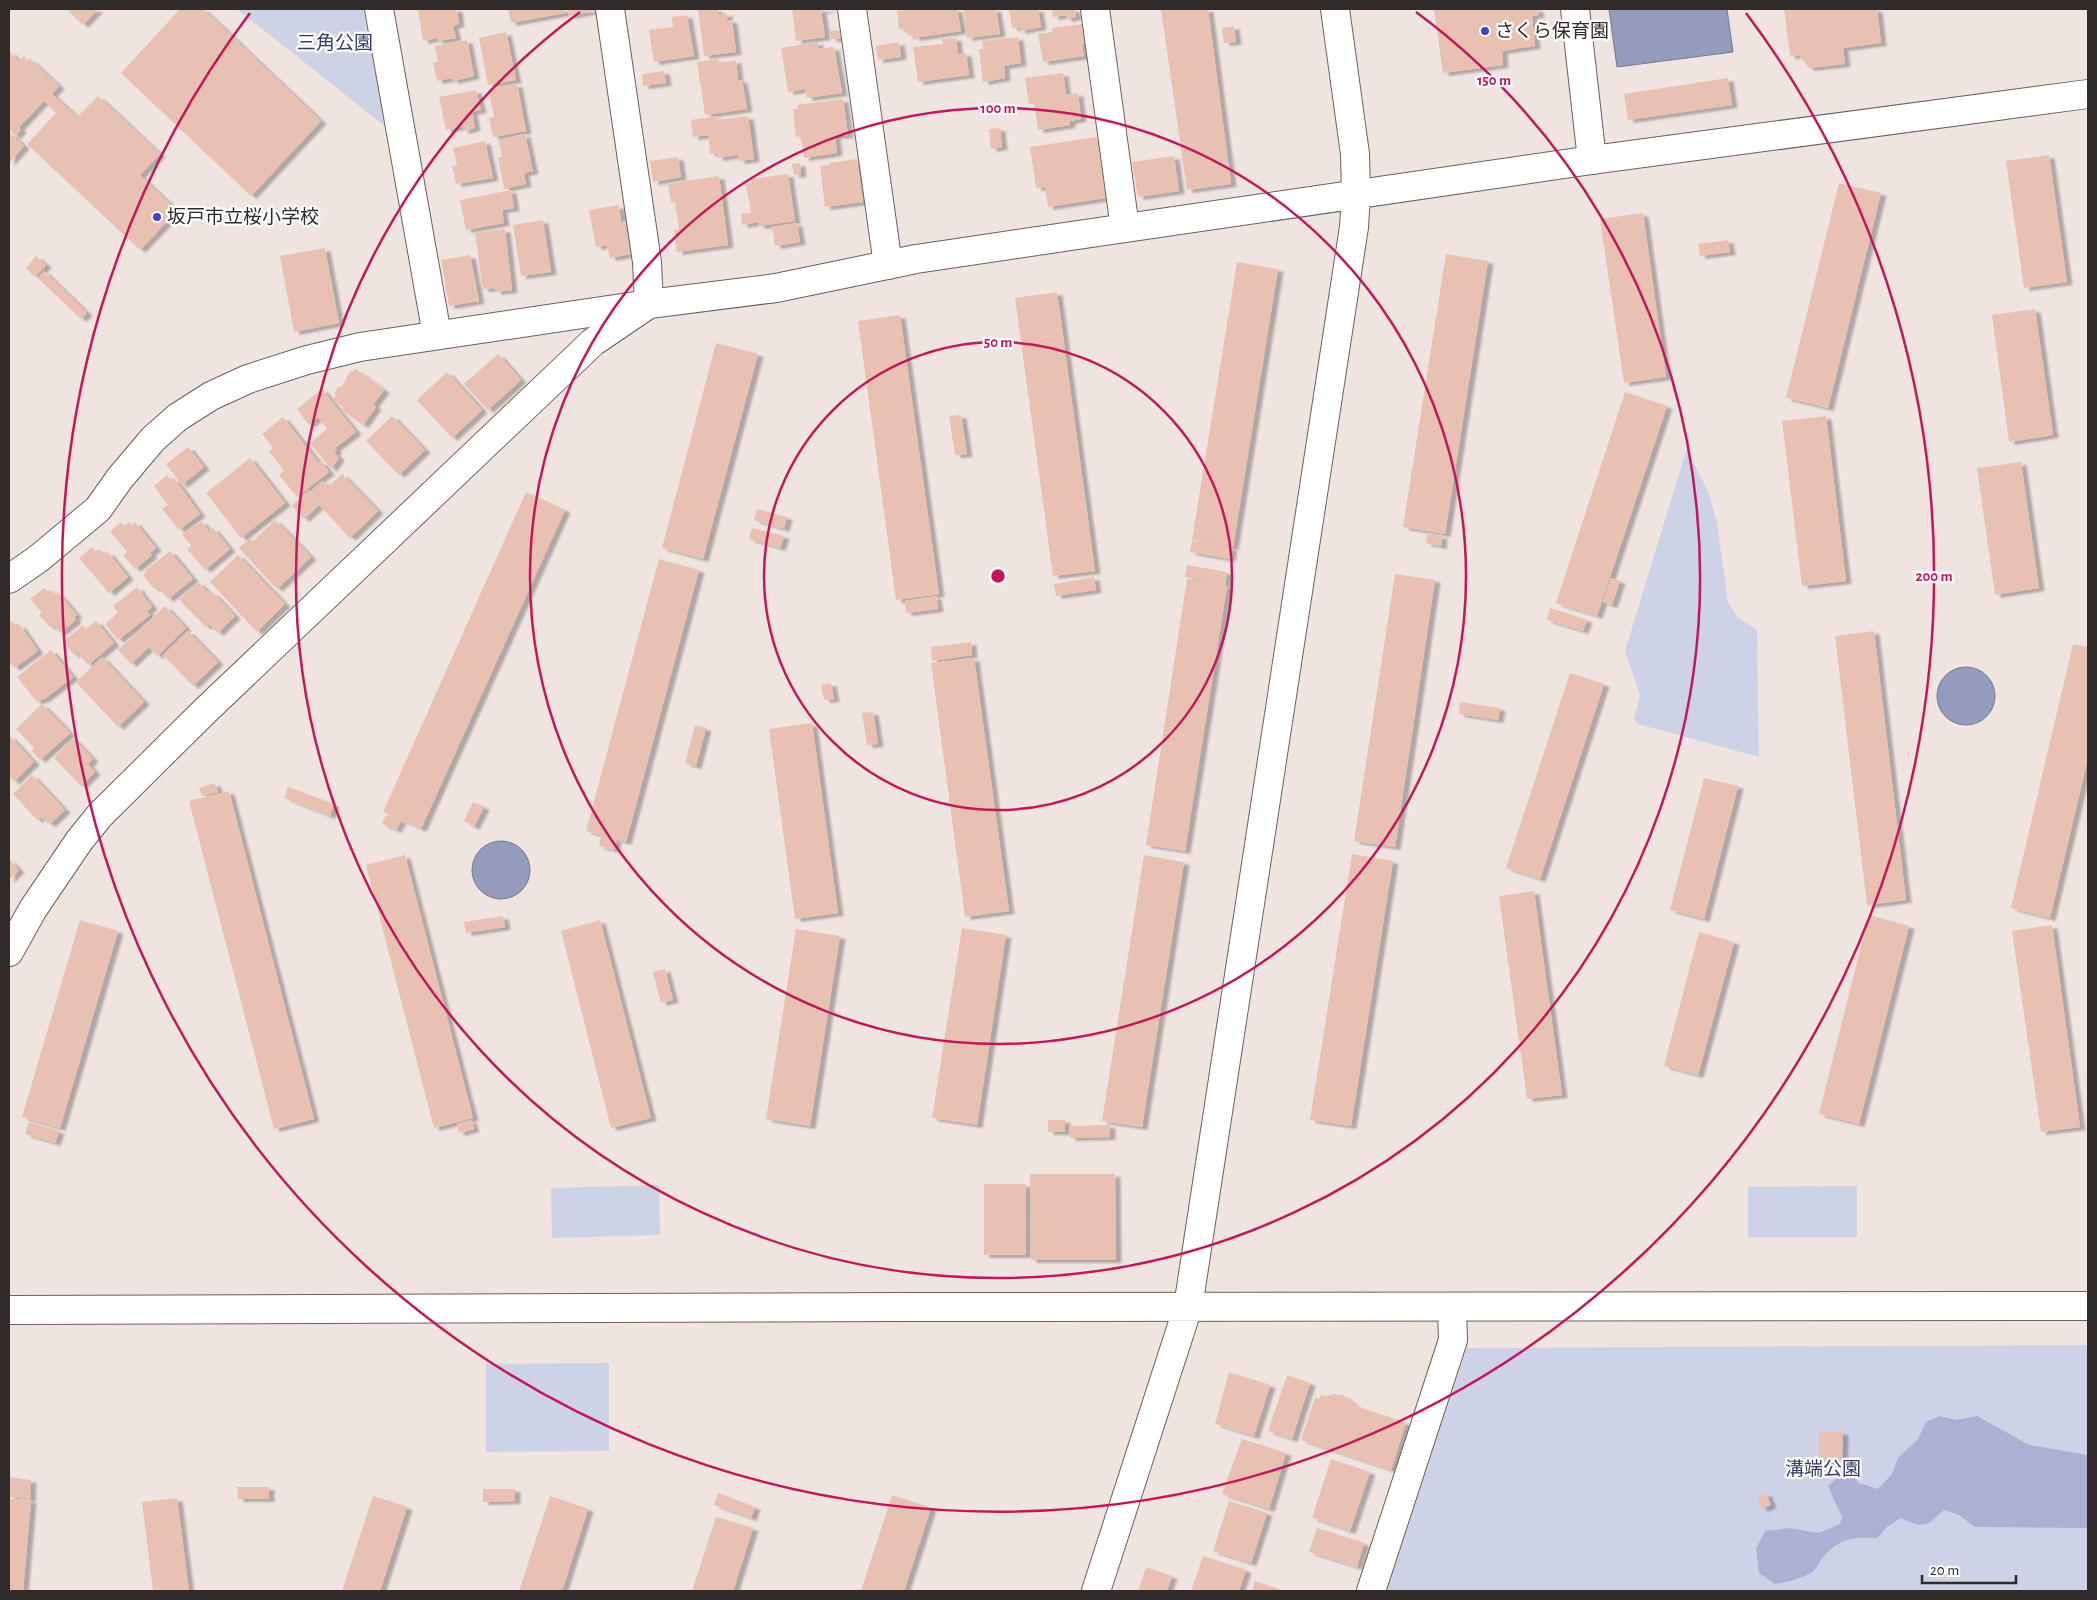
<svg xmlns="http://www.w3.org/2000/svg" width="2097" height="1600" font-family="'Alegreya Sans','Noto Sans JP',sans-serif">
  <defs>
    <filter id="shadow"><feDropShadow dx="5.5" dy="3" stdDeviation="1" flood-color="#0004"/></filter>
  </defs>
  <rect width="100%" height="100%" fill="#f0e4e0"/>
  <path fill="#cdd2e7" d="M237,9H363L386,127Z
    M1687,448L1709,494L1717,523L1728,602L1737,617L1757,630L1759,757L1638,724L1634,719L1640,695L1625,651Z
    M659,1185L660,1235L552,1238L551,1188Z
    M1857,1186V1237H1748V1187Z
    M2088,1345V1591H1386L1467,1348Z
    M609,1363V1451L486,1452V1364Z"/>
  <path fill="#aab1d4" d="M1940,1416L1956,1420L1977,1416L2029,1445L2088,1455V1528L1975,1527L1959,1515L1944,1510C1926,1527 1924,1529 1901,1518L1888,1526L1877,1538C1854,1537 1841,1537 1824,1556C1820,1561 1817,1568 1812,1572C1801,1579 1787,1582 1775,1584L1759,1573L1756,1548L1765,1531L1789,1528L1819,1533L1840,1524L1842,1517L1828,1486L1847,1470L1859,1483L1878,1489L1892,1474L1898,1458L1918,1439L1926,1422Z"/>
  <path fill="#959bbd" stroke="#777991" d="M1609,9H1727L1733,52L1617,67Z
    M1937 696a29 29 0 1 1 58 0a29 29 0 1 1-58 0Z
    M472 870a29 29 0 1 1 58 0a29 29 0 1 1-58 0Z"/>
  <path fill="#e9c1b2" filter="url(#shadow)" d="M66,9H98L83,25Z
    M180,9H203L321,121L251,196L121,73Z
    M418,9H457L459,24L453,26L456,38L438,41L437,38L423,41Z
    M508,9H564L565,13L511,23Z
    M567,9H597L598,10L569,16Z
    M698,9H717L718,15L727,13V20H732L736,52L704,56Z
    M792,9H831L821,11L825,37L796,41Z
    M912,9H957L961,31L914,38V35L908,36L906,28L899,29L897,11Z
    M964,9H996L1000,34L967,38Z
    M1009,9H1038L1041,27L1020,31V27L1012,28Z
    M1052,9H1074L1076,17L1066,19V15L1053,17Z
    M1161,9H1208L1231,184L1187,190Z
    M1434,9H1538L1539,15L1532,16L1535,46L1502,51L1503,65L1443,73Z
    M1784,9H1877L1881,43L1843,48L1845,64L1809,68L1799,55L1790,56Z
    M687,15L694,56L654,62L649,30L673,27L672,17Z
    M1082,24L1085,43L1082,44L1084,56L1043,62L1038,34L1053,32L1052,28Z
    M1234,26L1236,42L1224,43L1222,28Z
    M841,30L842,38L831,39L830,31Z
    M506,32L516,80L488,85L479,38Z
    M1018,37L1021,63L1004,66L1005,78L983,82L979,49H983L982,41Z
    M956,38L958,54L966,53L969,75L918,82L913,47L943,44L942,39Z
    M467,40L474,76L453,81L452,78L437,81L433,63L438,62L435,46Z
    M818,42V49L834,47L842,93L807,98L805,89L788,92L781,48Z
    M899,42L901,57L878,60L876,46Z
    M9,51L19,61L24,56L28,61L30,59L59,86L52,94L77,117L98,96L160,154L140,175L177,211L140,250L27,144L56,113L44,101L19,127L21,130L15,136L9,129Z
    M718,59L719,63L736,60L738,80H742L747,109L705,115L697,62Z
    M664,71L666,83L643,86L642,74Z
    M1063,73L1066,95L1078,93L1081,119L1070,121V125L1038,130L1034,103L1029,104L1025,78Z
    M1728,78L1732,105L1628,120L1624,94Z
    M517,84L526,131L493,137L489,118L494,117L489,89Z
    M476,90L481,110L472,112L475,128L463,131V126L446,130L439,97Z
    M843,99L848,135L835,136L837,153L804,158L801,136L796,137L793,109H798L797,105Z
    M717,116V120L748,116L754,159L739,161L738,155L718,158L717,153L710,154L708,135L693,137L691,120Z
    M1000,128L1002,147L991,149L989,129Z
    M9,132L24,146L9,163Z
    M525,134L533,171L524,173L526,184L504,189L498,157H502L499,140Z
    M1097,137L1106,198L1048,207L1045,187L1036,188L1030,147Z
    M485,141L493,178L456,184L452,166L457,165L453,148Z
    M2049,155L2067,282L2024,288L2006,161Z
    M1174,156L1179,191L1138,197L1132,162Z
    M678,157L681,177L653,182L650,161Z
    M857,159L863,202L825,207L820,166L830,165L829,163Z
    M800,163L801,174L794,175L792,164Z
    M788,174L795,221L759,226L758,222L742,225L741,214L751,213L746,184L752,183V179Z
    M719,176L728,245L677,252L674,230H679L675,202L671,203L668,184Z
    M1839,183L1881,193L1828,408L1786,398Z
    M511,190L514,208L502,210L504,223L466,230L460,200Z
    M619,205L621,222L625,221L631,254L610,258L607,245L596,247L589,210Z
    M1643,213L1666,377L1624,383L1600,219Z
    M543,220L551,272L521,276L513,225Z
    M797,223L800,242L775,246L772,227Z
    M505,229L512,290L496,292L495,288L483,289L475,233Z
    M1728,240L1730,252L1700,256L1698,244Z
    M325,248L339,323L294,332L280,256Z
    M1446,254L1488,261L1445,534L1403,527Z
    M470,255L479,301L449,306L441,260Z
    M36,256L46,265L35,277L26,268Z
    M1237,262L1278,269L1233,547L1192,540Z
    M44,271L87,313L81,319L38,278Z
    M1057,292L1095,571L1053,576L1015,298Z
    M2035,309L2053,435L2009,442L1992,315Z
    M900,315L939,594L896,600L858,321Z
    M716,343L758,354L703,559L662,548Z
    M498,354L521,380L488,410L464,384Z
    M355,369L384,390L373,405L376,407L363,425L342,410L343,407L333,399L336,395L334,393L339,386L341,388L350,371L352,372Z
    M447,372L482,410L452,438L417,400Z
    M322,389L356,432L335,448L337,450L334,452L339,458L331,469L310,443L327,429L318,417L309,425L297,409Z
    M1625,392L1667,406L1597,616L1556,603Z
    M961,415L967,454L955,455L949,416Z
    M392,416L425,450L399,475L366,441Z
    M1826,416L1846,581L1802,586L1782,421Z
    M283,417L319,463L321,461L329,472L297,497L279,475L284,471L269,451L273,448L262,434Z
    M188,447L204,467L182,485L166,464Z
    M250,458L285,503L241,538L206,493Z
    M2021,462L2039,588L1995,595L1977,468Z
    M342,474L378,511L350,538L319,505L304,519L292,506L308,490L310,492L322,481L328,487Z
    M167,475L171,480L174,478L200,514L179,530L162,509L168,505L154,486Z
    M526,492L565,510L421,829L383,812Z
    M757,509L787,517L784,529L754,520Z
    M275,520L311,557L277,589L239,548L250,538L253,541Z
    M201,521L209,531L213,528L230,549L205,570L187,549L191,545L182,535Z
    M121,522L125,526L129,522L132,525L135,522L156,548L150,553L152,555L135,569L123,555L127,552L110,531Z
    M752,528L784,536L780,548L749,539Z
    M1427,534L1442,536L1441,546L1426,543Z
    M1192,541L1232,548L1230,559L1190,552Z
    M92,547L96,552L100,549L104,555L108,552L128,577L109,593L79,558Z
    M170,551L193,579L168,599L157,586L154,589L143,575L147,572L145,571Z
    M238,555L285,604L257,632L210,582Z
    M659,559L699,570L626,842L586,831Z
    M1187,565L1227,572L1225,585L1185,577Z
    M1395,574L1435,580L1395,847L1354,841Z
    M1094,577L1096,590L1056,596L1054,584Z
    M1611,578L1620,581L1612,605L1603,602Z
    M1187,579L1227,586L1185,851L1146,845Z
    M198,582L210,594L212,592L235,616L218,633L209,624L206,627L179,600Z
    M137,587L152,607L147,611L150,615L118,640L105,624L118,613L113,606Z
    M44,588L48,592L51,590L56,595L58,593L77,615L74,617L76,620L60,633L53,624L50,627L39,615L42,613L30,599Z
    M936,596L938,609L906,613L905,601Z
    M165,606L186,628L157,656L149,647L131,664L118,650Z
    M1550,608L1587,620L1583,631L1547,620Z
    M12,621L16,627L20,625L38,651L14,668L9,661V623Z
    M96,621L114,643L88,665L77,652L74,655L63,642L83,625L86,629Z
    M188,631L218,662L193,686L163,655Z
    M1874,631L1906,900L1867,905L1835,636Z
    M971,642L972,655L932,661L931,647Z
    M2073,644L2088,647V758L2050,918L2011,908Z
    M51,650L73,677L43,700L42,699L37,702L17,677Z
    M102,657L144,702L118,727L76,682Z
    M974,658L1009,911L965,917L931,663Z
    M1570,673L1604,684L1540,879L1506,868Z
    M831,683L834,699L824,700L821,685Z
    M1460,702L1500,708L1498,720L1459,714Z
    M42,704L70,733L40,760L32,751L34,748L16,729Z
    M873,712L878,744L867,745L862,713Z
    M812,723L838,913L795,919L769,729Z
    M695,725L706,728L696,766L685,763Z
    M9,735L34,762L14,782L9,776Z
    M73,738L93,759L88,764L95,772L81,786L54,758Z
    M32,775L65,810L50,824L40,817L37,820L13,794Z
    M1704,778L1738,786L1704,919L1670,910Z
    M215,783L218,792L202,796L199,788Z
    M288,787L334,804L330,816L284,798Z
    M229,791L314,1119L274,1129L189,801Z
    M473,802L484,807L474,827L464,821Z
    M386,815L401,821L396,830L382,824Z
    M601,836L616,840L614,850L599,846Z
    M1352,854L1393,861L1351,1126L1310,1120Z
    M405,855L473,1118L434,1128L366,865Z
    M1144,855L1184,862L1142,1127L1102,1121Z
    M9,859L19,870L9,880Z
    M1534,891L1562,1095L1527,1099L1499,896Z
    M1869,915L1909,926L1859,1124L1819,1114Z
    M503,916L505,927L466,933L464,922Z
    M80,920L118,931L60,1128L22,1117Z
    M600,920L651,1118L611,1128L561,931Z
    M2052,925L2080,1127L2041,1132L2012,931Z
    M962,928L1006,935L977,1125L932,1118Z
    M796,929L840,936L810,1126L766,1119Z
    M1699,932L1734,942L1698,1075L1664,1066Z
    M665,969L673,1000L661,1003L653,972Z
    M471,1120L474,1129L459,1133L457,1124Z
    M1048,1120H1065V1132H1048Z
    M29,1122L59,1131L55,1143L25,1134Z
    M1110,1125V1137L1070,1138L1069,1126Z
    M1030,1174H1115L1116,1260H1031Z
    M984,1184H1026V1255H984Z
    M1229,1372L1270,1385L1254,1436L1215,1424Z
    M1287,1375L1310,1383L1292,1439L1268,1431Z
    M1321,1394L1325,1396L1334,1394L1343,1395L1356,1406L1406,1423L1391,1470L1301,1440L1315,1398L1319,1399Z
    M1819,1432H1843L1842,1463H1819Z
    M1242,1439L1286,1453L1269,1509L1222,1494Z
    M1331,1459L1370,1472L1350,1531L1312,1518Z
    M9,1477L31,1480L30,1499L9,1497Z
    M237,1487H269V1499H238Z
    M483,1489H515V1501L483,1502Z
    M718,1493L755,1507L751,1518L714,1505Z
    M1766,1493L1771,1505L1762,1509L1757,1497Z
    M892,1495L931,1508L904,1591H861Z
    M373,1496L407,1507L380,1591H342Z
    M550,1496L588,1509L562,1591H519Z
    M177,1498L189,1591H153L142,1502Z
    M9,1499L31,1500L23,1591H9Z
    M1229,1501L1267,1513L1251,1563L1213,1551Z
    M716,1517L753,1528L733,1591H692Z
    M1317,1528L1364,1543L1357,1567L1309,1552Z
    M1203,1556L1246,1570L1239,1591H1191Z
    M1146,1567L1172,1576L1167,1591H1138Z
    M1255,1581L1284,1591H1252Z"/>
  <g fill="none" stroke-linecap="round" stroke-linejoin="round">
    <defs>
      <path id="street" d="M379,9L437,335
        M852,9L888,265
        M1095,9L1125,228
        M1335,9L1355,154L1356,196
        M1575,9L1592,160
        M9,952L33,909L79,841L100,815L206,710L593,342L649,304L647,262L610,9
        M1371,1591L1453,1340L1452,1308"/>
      <path id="secondary" d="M9,579L38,559L98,509L120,478L153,439L178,417L211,396L248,379L307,360L360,347L649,304L776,288L916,259L1071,236L1592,160L2088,94
        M9,1310L909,1307L2088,1306
        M1096,1591L1188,1307L1354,227L1356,196"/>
    </defs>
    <use href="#street" stroke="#6a605d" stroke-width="30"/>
    <use href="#secondary" stroke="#6a605d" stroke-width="30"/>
    <use href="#street" stroke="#fff" stroke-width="28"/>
    <use href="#secondary" stroke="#fff" stroke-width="28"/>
  </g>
  <g fill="none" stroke="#c2185b" stroke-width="2.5">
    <circle cx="998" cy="576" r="234"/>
    <circle cx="998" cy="576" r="468"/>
    <path d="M1416 12A702 702 0 1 1 580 12"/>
    <path d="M1746 13A936 936 0 1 1 250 13"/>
  </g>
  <g fill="#4344ba" stroke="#fff" stroke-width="2">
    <circle cx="1485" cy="31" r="5"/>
    <circle cx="157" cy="217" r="5"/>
  </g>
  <g text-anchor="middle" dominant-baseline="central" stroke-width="4.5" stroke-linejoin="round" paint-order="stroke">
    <g font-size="19" fill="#302b2a" stroke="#fff" text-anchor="start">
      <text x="1495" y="31">さくら保育園</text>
      <text x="167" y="217">坂戸市立桜小学校</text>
    </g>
    <g font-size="19" fill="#353a69" stroke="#fff">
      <text x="335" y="43">三角公園</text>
      <text x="1823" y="1469">溝端公園</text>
    </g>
  </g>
  <circle cx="998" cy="576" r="8" fill="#c2185b" stroke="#fff" stroke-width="2.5"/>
  <g font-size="15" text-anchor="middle" font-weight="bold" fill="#c2185b" stroke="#fff" stroke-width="4.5" stroke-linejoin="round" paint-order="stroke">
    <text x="1494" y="85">150 m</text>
    <text x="998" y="113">100 m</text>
    <text x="998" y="347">50 m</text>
    <text x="1934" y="581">200 m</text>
  </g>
  <rect width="2097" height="1600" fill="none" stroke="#302b2a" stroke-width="20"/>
  <path d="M1922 1575v8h94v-8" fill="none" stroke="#302b2a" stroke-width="2.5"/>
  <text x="1930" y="1575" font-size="15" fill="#302b2a" stroke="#ffffff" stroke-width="4" paint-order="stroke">20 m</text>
</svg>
